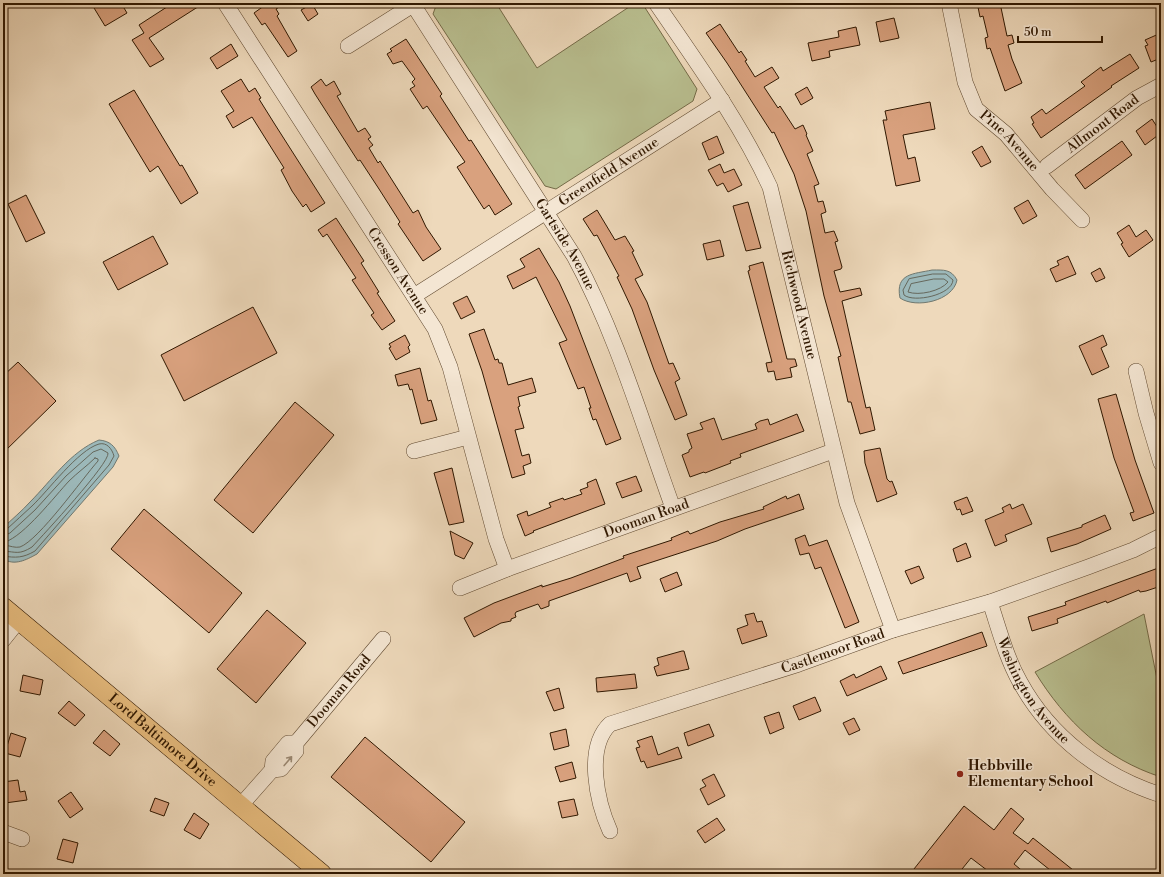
<svg xmlns="http://www.w3.org/2000/svg" width="1164" height="877" font-family="'Libre Bodoni',serif">
  <rect width="100%" height="100%" fill="#eed9bb"/>
  <filter id="stains"><feTurbulence type="fractalNoise" baseFrequency=".005" numOctaves="4"/><feColorMatrix values="0 0 0 0 .2 0 0 0 0 .09 0 0 0 0 .02 0 0 0 .5 -.17"/></filter>
  <radialGradient id="worn" r=".72"><stop offset=".6" stop-color="#630" stop-opacity="0"/><stop offset="1" stop-color="#630" stop-opacity=".3"/></radialGradient>
  <path fill="#b9bf90" stroke="#746b48" d="M437,3H496L537,68L635,3H642L697,89L693,101L556,189L545,186L433,14Z
    M1144,614L1161,699V777C1105,759 1065,721 1035,672Z"/>
  <path fill="#9cb8b9" stroke="#70786f" d="M932,270C944,270 951,269 957,280C953,301 916,309 900,298C895,273 914,274 932,270Z
    M99,440C110,441 115,446 119,456L113,467L37,554C26,560 15,566 3,559V528C12,519 22,511 30,502C52,480 70,452 99,440Z"/>
  <g fill="none" stroke-linecap="round" stroke-linejoin="round">
    <path stroke="#66685c" stroke-width="1" d="M933,274H946L953,280C952,295 914,303 904,295L903,290L909,279Z
      M934,279H944L948,282C941,291 919,296 908,292L911,284Z
      M95,458L98,459V461C82,479 39,540 20,547C15,548 10,546 5,545V542C24,536 55,496 69,481C77,473 87,466 95,458Z
      M3,530L7,529C15,521 24,514 32,506C48,491 78,450 99,444C107,442 112,449 114,456L109,465L35,551C23,558 16,558 3,556
      M3,536L10,533L35,510L66,476L93,452L101,449L108,453C110,463 43,535 32,547C19,555 17,552 3,551"/>
  </g>
  <path fill="#d9a17e" stroke="#2f1700" d="M91,3H121L127,13L105,26Z
    M173,3H204L149,38L164,59L150,67L132,40L144,33L139,25Z
    M268,3H286L276,9L279,14L277,16L297,51L288,57L265,23L262,25L254,13Z
    M995,3H1000L1007,36L1012,35L1014,43L1008,45L1012,59L1022,83L1005,91L990,48L987,49L985,38L988,37L983,16L980,17L978,7Z
    M312,4L318,14L308,21L301,10Z
    M894,18L899,38L880,42L876,22Z
    M720,24L739,53L741,51L747,60L745,61L755,77L772,67L779,78L764,87L778,108L780,106L795,129L803,125L807,134L806,135L813,151L807,154L819,184L814,186L818,202L823,201L826,212L821,214L825,233L834,231L838,241L835,242L842,267L841,269L834,271L840,292L860,288L862,295L842,301L866,408L870,407L875,430L860,434L851,402H848L838,357L841,356L824,296L806,211L794,174L774,132L772,133L727,63L706,33Z
    M856,27L860,45L829,51L830,57L812,61L808,43L839,37L838,31Z
    M1161,33V58L1151,62L1145,46L1148,45L1145,40Z
    M406,39L442,94L440,96L469,141L471,140L512,204L495,215L489,205L484,209L457,167L465,162L427,106L423,109L410,89L415,86L412,82L415,79L402,61L393,64L387,54L392,51L390,49Z
    M231,44L238,56L217,69L210,58Z
    M1130,54L1139,68L1111,86L1112,87L1041,138L1032,124L1034,123L1031,117L1042,109L1046,114L1085,86L1081,82L1101,67L1103,71Z
    M241,79L249,92L255,88L261,98L259,99L274,123L325,203L311,212L306,204L303,207L292,191L281,170L284,168L252,117L233,128L226,116L234,111L221,91Z
    M321,79L326,86L334,81L341,94L337,96L358,132L365,128L371,137L368,139L373,145L369,148L378,163L380,161L413,213L418,210L426,227L441,249L423,261L398,224L400,222L379,189L360,160L358,161L315,94L311,87Z
    M807,87L813,98L801,105L795,94Z
    M134,90L180,166L182,165L198,193L181,204L158,166L150,172L109,104Z
    M930,102L935,129L903,135L908,159L915,157L920,181L896,186L883,120H887L885,111Z
    M1152,119L1161,133L1145,145L1136,131Z
    M717,136L724,153L709,160L702,143Z
    M1122,141L1132,155L1085,189L1075,175Z
    M982,146L991,162L981,167L972,152Z
    M720,164L724,173L734,169L742,185L728,192L723,183L717,186L708,170Z
    M26,195L45,233L26,242L8,204Z
    M1028,200L1037,216L1023,224L1014,208Z
    M748,202L761,248L746,251L733,206Z
    M597,210L615,240L625,236L634,251L632,252L643,275L635,279L647,302L669,364L673,363L680,379L675,382L687,415L675,420L654,370L632,309L617,277L619,276L597,235L594,236L583,219Z
    M336,218L364,261L361,263L379,292L377,293L395,321L382,330L371,315L374,313L352,280L356,278L327,234L323,237L318,230Z
    M1129,225L1136,237L1146,230L1153,240L1129,257L1121,244L1123,243L1117,233Z
    M153,236L168,264L118,290L103,262Z
    M720,240L724,256L707,260L703,244Z
    M539,248L559,282L570,306L621,439L606,445L596,419L593,420L589,408H591L584,387L578,389L559,343L567,340L536,277L513,289L507,276L525,267L520,259Z
    M1068,256L1076,274L1056,282L1050,269L1059,265L1057,261Z
    M763,262L787,359H795L797,366L790,368L792,377L776,380L774,371L768,372L766,363L772,362L748,271L750,270L749,266Z
    M1100,268L1105,278L1096,282L1091,273Z
    M467,296L475,312L461,319L453,303Z
    M253,307L277,353L184,401L161,355Z
    M484,329L495,360L498,359L499,363H502L508,385L532,378L536,392L518,397L520,406L518,407L524,428L515,430L522,456L529,454L531,463L523,466L525,474L512,478L482,371L469,334Z
    M405,335L410,345L408,347L410,352L396,360L389,348L391,347L389,344Z
    M1103,335L1107,345L1101,348L1109,367L1092,375L1079,346Z
    M18,362L56,401L3,453V376Z
    M420,368L428,401L431,400L437,420L421,424L412,389L410,390L408,384L398,386L395,375Z
    M1116,394L1135,460L1154,513L1133,521L1130,513L1134,512L1114,458L1098,399Z
    M295,402L334,435L253,533L214,500Z
    M797,414L804,431L740,454L741,457L730,461L731,463L705,473L704,472L690,477L682,455L689,452V450L692,448L687,434L703,429L700,423L714,418L722,440L757,429L755,424L760,421L768,419L770,425Z
    M880,448L887,479L890,482L892,481L897,494L877,502L865,463L864,451Z
    M452,468L464,522L449,525L434,473Z
    M636,476L642,491L622,498L616,483Z
    M596,479L605,504L533,531L534,532L525,536L517,515L527,511L528,516L551,507L549,503L563,498L564,500L582,494L580,490L588,487L587,483Z
    M799,494L804,509L745,529L717,541L637,567L641,578L630,582L627,573L549,601V606L541,609L538,604L516,612L515,614L516,617L511,619V621L501,623L474,637L464,618L494,603L542,585V587L571,578L624,558L623,556L672,540L671,538L688,531L690,534L720,522L764,509L763,507L786,496L787,499Z
    M967,497L973,511L962,515L960,509L957,510L954,502Z
    M1010,504L1012,509L1023,504L1032,524L1005,535L1007,541L995,546L985,520L1004,512L1002,508Z
    M144,509L242,593L209,633L111,549Z
    M1105,515L1111,529L1077,544L1051,552L1047,538L1082,527V525Z
    M450,531L473,543L464,559L455,555Z
    M805,535L809,546L827,540L859,622L845,628L821,567L815,569L809,553L800,555L795,539Z
    M966,543L971,557L957,562L953,549Z
    M919,566L924,578L911,584L905,571Z
    M1161,567V586L1146,591L1140,592L1139,590L1107,603L1106,601L1057,619L1058,623L1032,631L1028,617L1066,605L1065,602Z
    M677,572L682,585L665,592L660,579Z
    M267,610L306,643L256,703L217,669Z
    M754,613L757,622L762,621L767,636L742,644L737,629L748,625L745,615Z
    M982,632L987,646L903,674L898,662Z
    M682,651H684L689,669L657,676L654,667L659,665L657,658Z
    M881,666L887,679L847,696L840,681L854,674L856,678Z
    M635,674L637,688L597,692L596,678Z
    M23,675L43,680L40,695L20,691Z
    M559,688L564,708L554,711L546,692Z
    M815,697L821,711L799,720L793,706Z
    M69,701L85,715L75,726L58,713Z
    M779,712L784,728L770,734L764,717Z
    M854,718L860,730L849,735L843,723Z
    M709,724L714,736L688,746L684,733Z
    M566,729L569,746L554,750L550,733Z
    M104,730L120,744L110,756L93,743Z
    M11,733L26,738L20,757L5,753Z
    M652,736L658,755L678,747L682,758L647,768L644,761L641,762L636,748L640,747L637,741Z
    M365,737L465,822L431,862L331,777Z
    M572,762L576,778L560,782L555,767Z
    M714,774L725,796L708,805L700,789L706,786L702,780Z
    M18,780L20,792L25,791L27,800L5,803L3,782Z
    M71,792L83,809L70,818L58,801Z
    M155,798L169,803L164,816L150,811Z
    M574,799L578,815L562,818L558,802Z
    M964,806L994,830L1011,808L1024,819L1013,833L1028,844L1033,838L1078,874H1055L1025,850L1014,864L1026,874H992L971,858L958,874H910Z
    M194,813L209,824L200,839L184,830Z
    M717,818L725,830L705,843L697,831Z
    M63,839L78,843L73,863L57,859Z"/>
  <g fill="none" stroke-linecap="round" stroke-linejoin="round">
    <defs>
      <g id="minor">
        <path id="s1" d="M225,3L435,329L450,367L496,539L507,569"/>
        <path id="s2" d="M412,3L574,256C616,333 643,425 673,508"/>
        <path id="s3" d="M656,3C697,63 740,122 770,187L847,503L893,630"/>
        <path id="s4" d="M949,3L965,82L976,109L1006,134L1052,189L1082,220"/>
        <path d="M348,46L416,3"/>
        <path id="s5" d="M1047,166L1137,98L1161,85"/>
        <path id="s6" d="M414,296L722,100"/>
        <path d="M1136,371L1146,413L1161,463"/>
        <path d="M414,451L468,437"/>
        <path id="s7" d="M460,588L507,569L833,451"/>
        <path id="s8" d="M990,602C999,629 1006,657 1020,682C1050,737 1102,776 1161,795"/>
        <path d="M3,640L19,620"/>
        <path id="s9" d="M272,770L281,769L296,751V743L383,639"/>
        <path d="M241,805L272,770L273,761L288,743H296"/>
        <path id="s10" d="M610,831C597,802 585,748 610,724L799,664L893,630L990,602L1088,567L1133,550L1161,536"/>
        <path d="M3,832L22,839"/>
      </g>
      <g id="major">
        <path id="s11" d="M3,607L322,874"/>
      </g>
    </defs>
    <use href="#minor" stroke="#5f482f" stroke-width="16"/>
    <use href="#major" stroke="#2f1700" stroke-width="20"/>
    <use href="#minor" stroke="#f4e6d3" stroke-width="15"/>
    <use href="#major" stroke="#e7bc7e" stroke-width="19"/>
  </g>
  <defs><path id="oneway-shaft" d="M-6 0H5M1.5-3L5.5 0L1.5 3" fill="none" stroke-width="1.6" stroke-linecap="round" stroke-linejoin="round"/></defs>
  <use stroke="#9b8974" href="#oneway-shaft" transform="translate(288 761) rotate(-50)"/>
  <circle fill="#8f2418" stroke="#f4e6d3" stroke-width="1.5" cx="960" cy="774" r="4"/>
  <g text-anchor="middle" dominant-baseline="central" stroke-width="3" stroke-linejoin="round" paint-order="stroke">
    <g font-size="14" fill="#2f1700" stroke="#f4e6d3">
      <text stroke="none"><textPath href="#s5" startOffset="70">Allmont Road</textPath></text>
      <text stroke="none"><textPath href="#s4" startOffset="156">Pine Avenue</textPath></text>
      <text stroke="none"><textPath href="#s6" startOffset="231">Greenfield Avenue</textPath></text>
      <text stroke="none"><textPath href="#s2" startOffset="286">Gartside Avenue</textPath></text>
      <text stroke="none"><textPath href="#s1" startOffset="319">Cresson Avenue</textPath></text>
      <text stroke="none"><textPath href="#s3" startOffset="338">Richwood Avenue</textPath></text>
      <text stroke="none"><textPath href="#s7" startOffset="199">Dooman Road</textPath></text>
      <text stroke="none"><textPath href="#s10" startOffset="347">Castlemoor Road</textPath></text>
      <text stroke="none"><textPath href="#s8" startOffset="100">Washington Avenue</textPath></text>
      <text stroke="none"><textPath href="#s9" startOffset="108">Dooman Road</textPath></text>
      <text stroke="none"><textPath href="#s11" startOffset="208">Lord Baltimore Drive</textPath></text>
    </g>
    <g font-size="14" font-weight="bold" fill="#2f1700" stroke="#f4e6d3" text-anchor="start">
      <text x="968" y="766">Hebbville<tspan x="968" dy="16">Elementary School</tspan></text>
    </g>
  </g>
  <rect width="1164" height="877" fill="none" stroke="#eed9bb" stroke-width="16"/>
  <rect x="4" y="4" width="1156" height="869" fill="none" stroke="#2f1700" stroke-width="2"/>
  <rect x="8" y="8" width="1148" height="861" fill="none" stroke="#2f1700"/>
  <path d="M1018 36v6h84v-6" fill="none" stroke="#2f1700" stroke-width="2"/>
  <text x="1024" y="36" font-size="12" fill="#2f1700" stroke="#f4e6d3" stroke-width="3" paint-order="stroke">50 m</text>
  <rect width="100%" height="100%" filter="url(#stains)"/>
  <rect width="100%" height="100%" fill="url(#worn)"/>
</svg>
